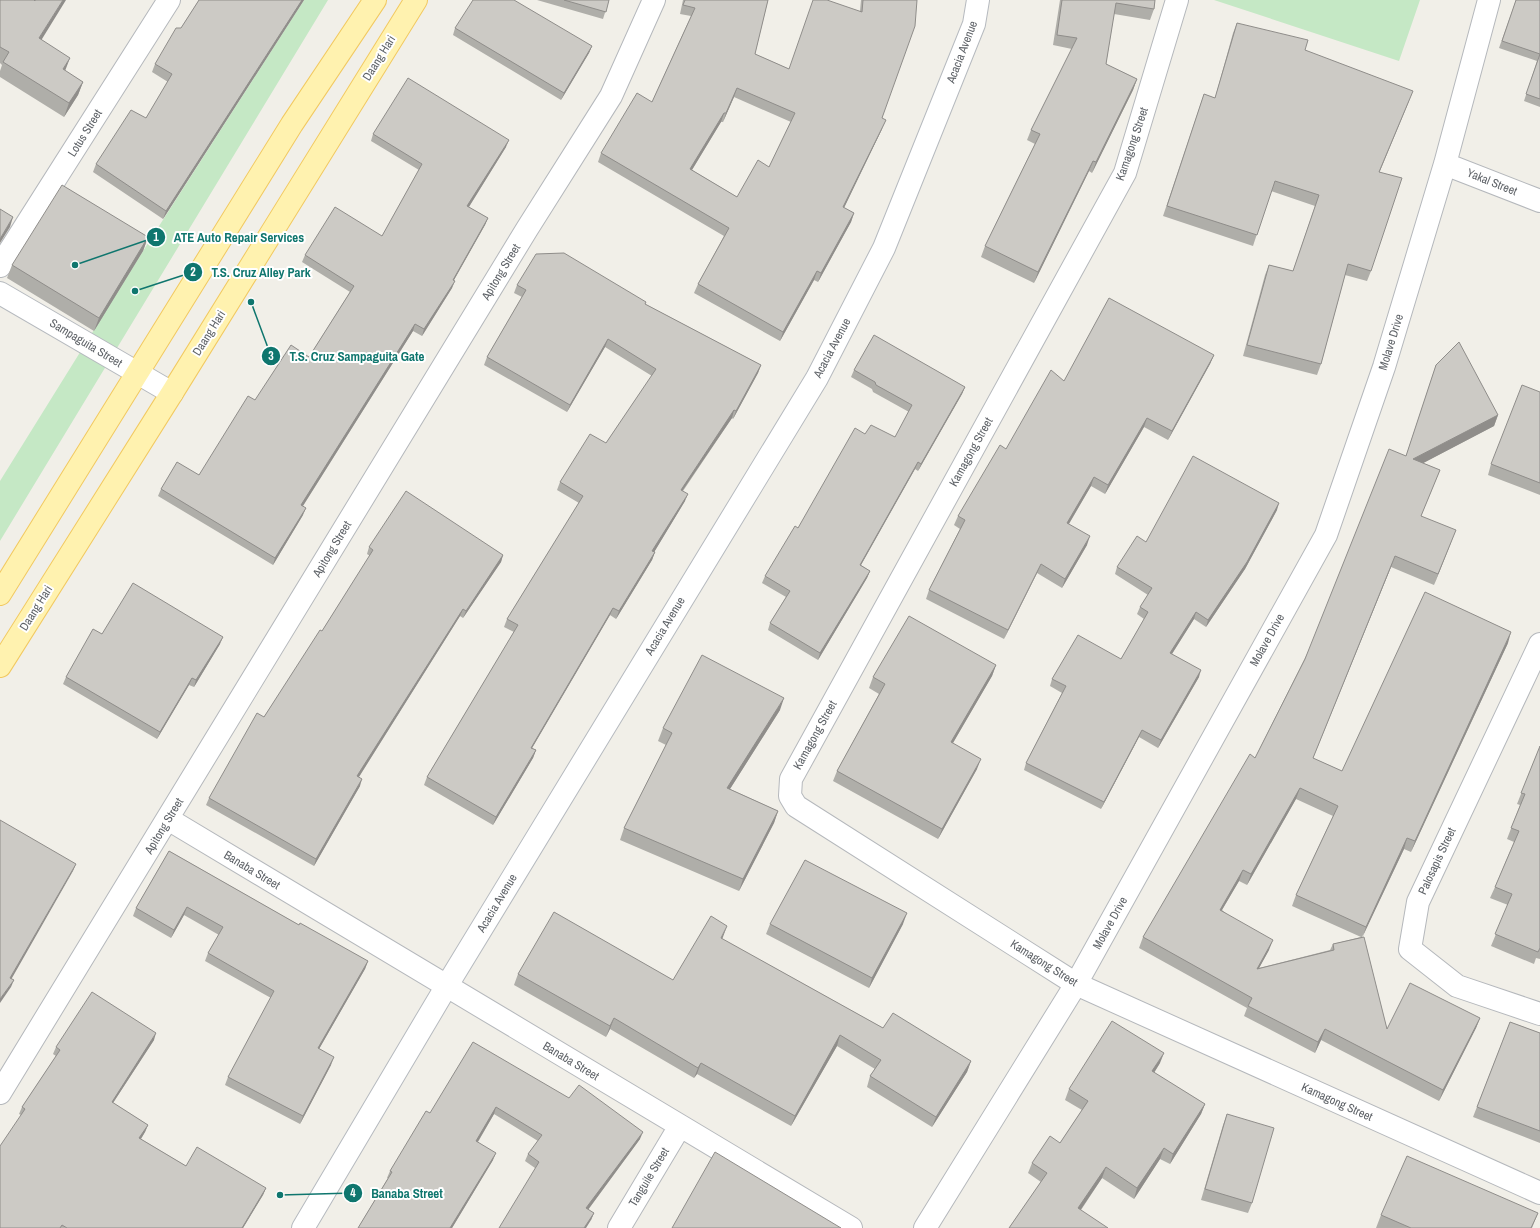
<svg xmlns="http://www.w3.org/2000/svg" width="1540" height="1228" font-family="'Archivo Narrow',sans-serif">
  <rect width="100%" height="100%" fill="#f1efe8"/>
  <path fill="#c5e8c5" d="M304,0H328L0,541V481L143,251Z
    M1214,0H1420L1399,61Z"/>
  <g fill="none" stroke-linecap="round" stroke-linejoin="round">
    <defs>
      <path id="street" d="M1177,0L1125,173L791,779L790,796L796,806L1076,984L1540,1193
        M1445,164L1540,201
        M0,266L169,0
        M1540,644L1418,902L1410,949L1457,986L1540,1014
        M168,819L851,1228
        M0,1093L527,229L611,96L654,0
        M619,1228L680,1126
        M925,1228L1076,984L1326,535L1384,367L1445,164L1489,0"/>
      <path id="secondary" d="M0,293L172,393
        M303,1228L446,987L817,378L884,248L974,24L978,0"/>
      <path id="primary" d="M0,594L292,124L375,0
        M0,666L172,393L416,0"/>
    </defs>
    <use href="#street" stroke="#b5b8bc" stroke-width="24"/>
    <use href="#secondary" stroke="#b6babf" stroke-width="24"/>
    <use href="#primary" stroke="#f2c960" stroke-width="24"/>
    <use href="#street" stroke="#fff" stroke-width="22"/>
    <use href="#secondary" stroke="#fff" stroke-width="22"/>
    <use href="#primary" stroke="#fff2af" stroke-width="22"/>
  </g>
  <path fill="#afaea9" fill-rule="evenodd" d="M0,0L42,40L65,71L83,82L78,95L64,117L0,77V71L2,65L0,63Z
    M199,0H304L163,219L93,172L96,164L146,118L168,82L152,72L155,64L181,28Z
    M537,0H609L603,19Z
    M683,0H768L755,54L789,69L860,11L861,0H917L882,118V129L844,208L854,213L851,222L818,282L814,280L780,341L694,293L698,284L724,236L598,162L601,153L652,102L691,16L680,14ZM734,97L791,122L769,167L737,197L692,170L721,122H723Z
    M1060,0H1155L1154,9L1150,20L1114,14L1106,64L1137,79L1133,90L1092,173L1089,171L1034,283L981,257L985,246L1035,144L1027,140L1031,130L1072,49L1053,45Z
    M1516,0H1540V107L1524,101L1537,61L1499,48Z
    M1237,23L1305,50L1409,101L1379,172L1371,271L1367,281L1345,275L1321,364L1317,375L1243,356L1265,275L1269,265L1293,271L1315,206L1271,191L1253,246L1163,216L1204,94L1215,98L1233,33Z
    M455,28L592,46L589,53L561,100L453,35Z
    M373,134L506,147L469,207L488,218L485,225L454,280L452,288L422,336L413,331L303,506V515L273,565L158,496L161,489L199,475L255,400L309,357L350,292L302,262L305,255L382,236L419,170L371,141Z
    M148,237L143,251L94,331L7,278L12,265Z
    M517,285L646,302L645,304L761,365L758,373L733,419L732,418L683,491L685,501L654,552H655L652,560L616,619L610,615L532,748L536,750L533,758L493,825L424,785L427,777L514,632L504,627L507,619L579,503L557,490L560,482L606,443L652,376L605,347L567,412L484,365L487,357L522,297L514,293Z
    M1214,355L1210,364L1168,440L1144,427L1105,494L1091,486L1069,524L1087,545L1062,588L1037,573L1004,639L926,599L929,590L960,529L954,525L958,516L1006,449L1064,381Z
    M1436,365L1498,415L1494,426L1423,463L1440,470L1421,516L1452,540L1434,585L1391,567L1313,758L1342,771L1508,643L1411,852L1404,849L1362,937L1387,1029L1480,1018L1476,1028L1439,1101L1321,1040L1315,1053L1244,1016L1247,1008L1139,948L1143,937L1255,758L1406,456ZM1296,799L1333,816L1296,895L1292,906L1361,937L1333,944L1330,950L1259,968L1269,950L1222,910L1239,881L1247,885Z
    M854,370L965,387L962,394L918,471L915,469L861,565L870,571L867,578L818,660L768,630L770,623L786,597L762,583L765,576L798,528L865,434L895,437L909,412L873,392L872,389L851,377Z
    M1540,392V495L1488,475L1491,464Z
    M1277,510L1245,569L1206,627L1194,619L1172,654L1199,677L1158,748L1139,737L1101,809L1024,770L1026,763L1062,693L1050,686L1052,679L1121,659L1144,619L1137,614L1140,607L1148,595L1115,574L1117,567L1146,542Z
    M369,547L503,555L501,562L463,618L460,616L359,777L360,786L314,866L206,805L209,798L322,631L370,556L367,554Z
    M102,634L220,644L194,687L189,685L157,739L63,684L66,677Z
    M996,665L992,676L953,743L977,769L938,839L833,781L837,771L879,694L869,688L873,677Z
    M780,710L730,789L778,811L774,823L739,891L620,840L624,828L666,745L658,741L663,728Z
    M1540,746V959L1536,958L1534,964L1491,946L1508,905L1490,898L1495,887L1514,842L1507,839L1520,805L1517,804Z
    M169,851L299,925L368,961L365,969L319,1049L331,1065L300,1124L225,1085L228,1077L271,998L205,961L208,953L219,935L184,915L171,938L133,916L136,908Z
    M770,924H903L869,988L766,934Z
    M723,937L722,939L883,1028L971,1061L967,1072L932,1127L867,1087L870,1076L875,1069L837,1046L791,1126L697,1074L694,1078L610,1029L606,1037L514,985L518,974L673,980Z
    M1510,1022L1540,1033V1143L1473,1117Z
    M154,1040L113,1103L148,1125L145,1132L141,1139L186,1166L266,1188L263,1195L243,1228H0L21,1115L19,1114L22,1107L56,1056L53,1054L56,1047Z
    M1160,1063L1154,1073L1205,1104L1201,1114L1170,1164L1160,1159L1134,1199L1102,1178L1081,1210L1009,1228L1041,1182L1028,1173L1032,1163L1060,1143L1082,1110L1065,1100L1069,1089Z
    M569,1098L640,1139L588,1210L594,1213L591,1220L535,1168L525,1161L528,1154L538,1141L494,1114L478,1142L493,1160L452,1228H358L388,1178H387L390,1171L430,1113Z
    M1227,1114L1252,1203L1248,1213L1201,1200L1223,1125Z
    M1538,1213L1532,1228H1376L1381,1215Z"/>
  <path fill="#8f8d8a" d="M63,0H66L34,52L39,38Z
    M302,0H304L163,219L166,211Z
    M592,46L589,53L561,100L564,93Z
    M70,58L65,71L63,69Z
    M1137,79L1133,90L1092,173L1096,162Z
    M83,82L78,95L64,117L69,103Z
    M737,88L734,97L723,122L726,113Z
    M1413,91L1409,101L1375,183L1379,172Z
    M724,113L721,122L687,178L690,169Z
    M886,120L882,129L840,216L843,207Z
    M509,140L506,147L465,213L467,206Z
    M1093,161L1089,171L1034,283L1038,272Z
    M854,213L851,222L818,282L821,273Z
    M13,217L10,227L0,243V239Z
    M488,218L485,225L450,287L453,280Z
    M148,237L143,251L94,331L99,318Z
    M817,271L814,280L780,341L783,332Z
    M455,281L452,288L422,336L424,329Z
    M415,324L413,331L299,512L301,505Z
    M608,339L605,347L567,412L570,405Z
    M1214,355L1210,364L1168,440L1172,431Z
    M761,365L758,373L733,419L736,411Z
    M965,387L962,394L918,471L921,464Z
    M734,410L732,418L678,497L681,490Z
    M1498,415L1494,426L1410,470L1413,459Z
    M1147,418L1144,427L1105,494L1108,485Z
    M918,462L915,469L857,572L860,565Z
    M1094,477L1091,486L1064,532L1067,523Z
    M688,494L685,501L650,559L652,551Z
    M1279,503L1277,510L1245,569L1206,627L1208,620Z
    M306,508L303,515L273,565L275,558Z
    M1456,530L1434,585L1438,574Z
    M1090,536L1087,545L1062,588L1065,579Z
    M655,552L652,560L616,619L619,611Z
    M503,555L501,562L463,618L466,611Z
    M1395,556L1391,567L1309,768L1313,758Z
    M1041,564L1037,573L1004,639L1008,630Z
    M870,571L867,578L818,660L820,653Z
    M613,608L610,615L528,755L531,748Z
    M463,609L460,616L355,783L357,776Z
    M1196,612L1194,619L1168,660L1170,653Z
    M1511,632L1508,643L1411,852L1415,841Z
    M223,637L220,644L194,687L196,680Z
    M996,665L992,676L947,753L951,742Z
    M1201,670L1199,677L1158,748L1161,740Z
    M192,678L189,685L157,739L160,732Z
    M784,698L780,710L723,800L727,788Z
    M1142,730L1139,737L1101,809L1104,802Z
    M536,750L533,758L493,825L496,817Z
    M981,759L977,769L938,839L942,829Z
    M362,779L360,786L314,866L316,859Z
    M1300,788L1296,799L1247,885L1251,874Z
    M778,811L774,823L739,891L743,879Z
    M1407,838L1404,849L1362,938L1366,927Z
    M76,864L73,871L8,985L10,978Z
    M1243,870L1239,881L1216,920L1220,910Z
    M187,907L184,915L171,938L174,930Z
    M907,913L903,924L869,988L872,978Z
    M727,926L723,937L717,949L721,938Z
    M1273,940L1269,950L1253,979L1257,969Z
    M368,961L365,969L315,1056L318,1048Z
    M14,980L11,987L0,1003V999Z
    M614,1018L610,1029L606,1037L610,1026Z
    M1480,1018L1476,1028L1439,1101L1443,1090Z
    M1325,1029L1321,1040L1315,1053L1318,1042Z
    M156,1033L154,1040L109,1109L112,1102Z
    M840,1035L837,1046L791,1126L795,1116Z
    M1164,1053L1160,1063L1148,1082L1152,1071Z
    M334,1057L331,1065L300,1124L303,1116Z
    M971,1061L967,1072L932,1127L936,1117Z
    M701,1063L697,1074L694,1078L698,1068Z
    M1205,1104L1201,1114L1170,1164L1173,1154Z
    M496,1107L494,1114L474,1148L476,1141Z
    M148,1125L145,1132L137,1145L139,1138Z
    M643,1132L640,1139L584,1215L586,1208Z
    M1164,1148L1160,1159L1134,1199L1137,1188Z
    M496,1153L493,1160L452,1228H450Z
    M1106,1167L1102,1178L1075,1218L1078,1208Z
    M266,1188L263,1195L243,1228H242Z
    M594,1213L591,1220L586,1228H584Z"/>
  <path fill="#cccac5" stroke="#8f8d8a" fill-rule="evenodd" d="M0,0H34L35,1V0H63L39,38L70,58L63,69L83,82L69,103L3,62L9,52L0,47Z
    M199,0H302L166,211L96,164L131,110L146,118L172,74L155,64L176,28H181Z
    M473,0H514L592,46L564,93L455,28Z
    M564,0H609L606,12Z
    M685,0H768L755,54L789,69L813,0H827L862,12L863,0H917L915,26L882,118L886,120L843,207L854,213L821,273L817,271L783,332L698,284L729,228L601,153L637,93L652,102L695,8L683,5ZM737,88L795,113L769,167L758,160L737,197L690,169L724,113H726Z
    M1062,0H1155L1154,9L1116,3L1106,64L1137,79L1096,162L1093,161L1038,272L985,246L1040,134L1031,130L1077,38L1057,35Z
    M1516,0H1540V99L1526,94L1540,54L1502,41Z
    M1237,23L1308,40L1305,50L1413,91L1379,172L1402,178L1371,271L1348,264L1321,364L1247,345L1269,265L1293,271L1319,195L1275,181L1257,235L1167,206L1204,94L1215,98Z
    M408,78L509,140L467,206L488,218L453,280L455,281L424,329L415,324L301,505L306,508L275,558L161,489L177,462L199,475L248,396L255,400L291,345L309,357L354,286L305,255L335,207L382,236L422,164L373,134Z
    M62,185L148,237L99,318L12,265Z
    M0,209L13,217L0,239Z
    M564,253L646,302L645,304L761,365L736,411L734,410L681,490L688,494L652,551L655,552L619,611L613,608L531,748L536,750L496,817L427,777L518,625L507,619L583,496L560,482L590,434L606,443L656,369L608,339L570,405L487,357L526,290L517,285L536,254Z
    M1109,298L1214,355L1172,431L1147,418L1108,485L1094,477L1067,523L1090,536L1065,579L1041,564L1008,630L929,590L965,520L958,516L1000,445L1006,449L1051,370L1064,381Z
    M874,335L965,387L921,464L918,462L860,565L870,571L820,653L770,623L790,591L765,576L795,526L798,528L855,428L865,434L871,425L895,437L912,405L876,385L875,382L854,370Z
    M1459,342L1498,415L1413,459L1440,470L1421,516L1456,530L1438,574L1395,556L1313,758L1342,771L1425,592L1511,632L1415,841L1407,838L1366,927L1296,895L1338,806L1300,788L1251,874L1243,870L1220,910L1273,940L1257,969L1334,950L1333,944L1364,937L1387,1029L1410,983L1480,1018L1443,1090L1325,1029L1318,1042L1248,1006L1252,998L1143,937L1250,754L1255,758L1305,659L1389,449L1406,456L1436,365Z
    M1522,385L1540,392V483L1491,464Z
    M1193,456L1279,503L1247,562L1208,620L1196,612L1170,653L1201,670L1161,740L1142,730L1104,802L1026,763L1066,686L1052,679L1078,635L1121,659L1148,612L1140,607L1152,588L1117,567L1137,536L1146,542Z
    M406,491L503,555L466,611L463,609L357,776L362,779L316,859L209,798L257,713L264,717L320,630L322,631L373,550L369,547Z
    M133,583L223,637L196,680L192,678L160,732L66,677L93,629L102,634Z
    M909,616L996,665L951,742L981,759L942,829L837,771L885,684L873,677Z
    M702,655L784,698L727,788L778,811L743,879L624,828L672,733L663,728Z
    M1540,746V948L1538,952L1495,934L1512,894L1495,887L1519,831L1511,828L1525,794L1521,793Z
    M0,820L76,864L10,978L14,980L0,999Z
    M169,851L299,925L300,923L368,961L318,1048L334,1057L303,1116L228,1077L274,991L208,953L223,927L187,907L174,930L136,908Z
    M805,860L907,913L872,978L770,924Z
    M554,912L673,980L711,916L727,926L721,938L883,1028L893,1013L971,1061L936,1117L870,1076L881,1060L840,1035L795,1116L701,1063L698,1068L614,1018L610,1026L518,974Z
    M92,992L156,1033L112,1102L148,1125L139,1138L186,1166L197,1147L266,1188L242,1228H67L62,1225L60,1228H0V1146L25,1109L22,1107L60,1050L56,1047Z
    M1112,1021L1164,1053L1152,1071L1205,1104L1173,1154L1164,1148L1137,1188L1106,1167L1078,1208L1108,1228H1009L1047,1173L1032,1163L1050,1136L1060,1143L1088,1101L1069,1089Z
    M1510,1022L1540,1033V1131L1477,1107Z
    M473,1042L569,1098L579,1085L643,1132L586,1208L594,1213L584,1228H499L539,1162L528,1154L542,1135L496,1107L476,1141L496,1153L450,1228H358L392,1172L390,1171L426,1111L430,1113Z
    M1227,1114L1274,1128L1252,1203L1205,1189Z
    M715,1152L841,1228H672Z
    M1407,1156L1538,1213L1531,1228H1411L1381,1215Z"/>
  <g text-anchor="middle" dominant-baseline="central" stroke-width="4" stroke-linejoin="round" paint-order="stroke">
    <g font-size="12" fill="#5f6368" stroke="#fff">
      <text transform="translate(962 52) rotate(-69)">Acacia Avenue</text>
      <text transform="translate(379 58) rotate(-58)">Daang Hari</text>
      <text transform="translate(85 133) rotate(-58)">Lotus Street</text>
      <text transform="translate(1132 144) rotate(-71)">Kamagong Street</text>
      <text transform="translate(1492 182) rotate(22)">Yakal Street</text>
      <text transform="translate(501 272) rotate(-59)">Apitong Street</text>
      <text transform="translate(209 333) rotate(-58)">Daang Hari</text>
      <text transform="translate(1391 342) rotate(-73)">Molave Drive</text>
      <text transform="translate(86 343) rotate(31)">Sampaguita Street</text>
      <text transform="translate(832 348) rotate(-62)">Acacia Avenue</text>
      <text transform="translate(971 452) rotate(-61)">Kamagong Street</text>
      <text transform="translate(332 549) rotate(-59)">Apitong Street</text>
      <text transform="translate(36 608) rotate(-58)">Daang Hari</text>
      <text transform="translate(665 626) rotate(-59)">Acacia Avenue</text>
      <text transform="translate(1267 640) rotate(-61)">Molave Drive</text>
      <text transform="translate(815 735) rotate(-61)">Kamagong Street</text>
      <text transform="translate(164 826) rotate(-59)">Apitong Street</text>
      <text transform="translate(1437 861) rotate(-65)">Palosapis Street</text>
      <text transform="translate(252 870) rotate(31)">Banaba Street</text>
      <text transform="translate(497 903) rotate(-59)">Acacia Avenue</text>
      <text transform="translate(1110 923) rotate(-61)">Molave Drive</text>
      <text transform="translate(1044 963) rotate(32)">Kamagong Street</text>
      <text transform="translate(571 1061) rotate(31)">Banaba Street</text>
      <text transform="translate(1337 1102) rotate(24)">Kamagong Street</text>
      <text transform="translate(649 1177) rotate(-59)">Tanguile Street</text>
    </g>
  </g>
  <path fill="none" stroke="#0f766e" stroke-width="1.5" d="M75 265L156 237M135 291L193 272M251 302L271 356M280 1195L353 1193"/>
  <g fill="#0f766e" stroke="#fff" stroke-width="1.5">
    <circle cx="75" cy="265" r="4"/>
    <circle cx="135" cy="291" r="4"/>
    <circle cx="251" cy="302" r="4"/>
    <circle cx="280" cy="1195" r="4"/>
    <circle cx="156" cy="237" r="10"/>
    <circle cx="193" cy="272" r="10"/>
    <circle cx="271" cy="356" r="10"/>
    <circle cx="353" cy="1193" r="10"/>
  </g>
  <g font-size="12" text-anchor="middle" font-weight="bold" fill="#fff">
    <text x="156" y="241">1</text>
    <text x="193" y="276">2</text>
    <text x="271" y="360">3</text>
    <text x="353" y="1197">4</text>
  </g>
  <g font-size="13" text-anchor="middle" font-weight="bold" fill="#0f766e" stroke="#fff" stroke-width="4" stroke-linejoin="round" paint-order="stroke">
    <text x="239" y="242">ATE Auto Repair Services</text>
    <text x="261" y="277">T.S. Cruz Alley Park</text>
    <text x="357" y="361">T.S. Cruz Sampaguita Gate</text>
    <text x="407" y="1198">Banaba Street</text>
  </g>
</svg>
